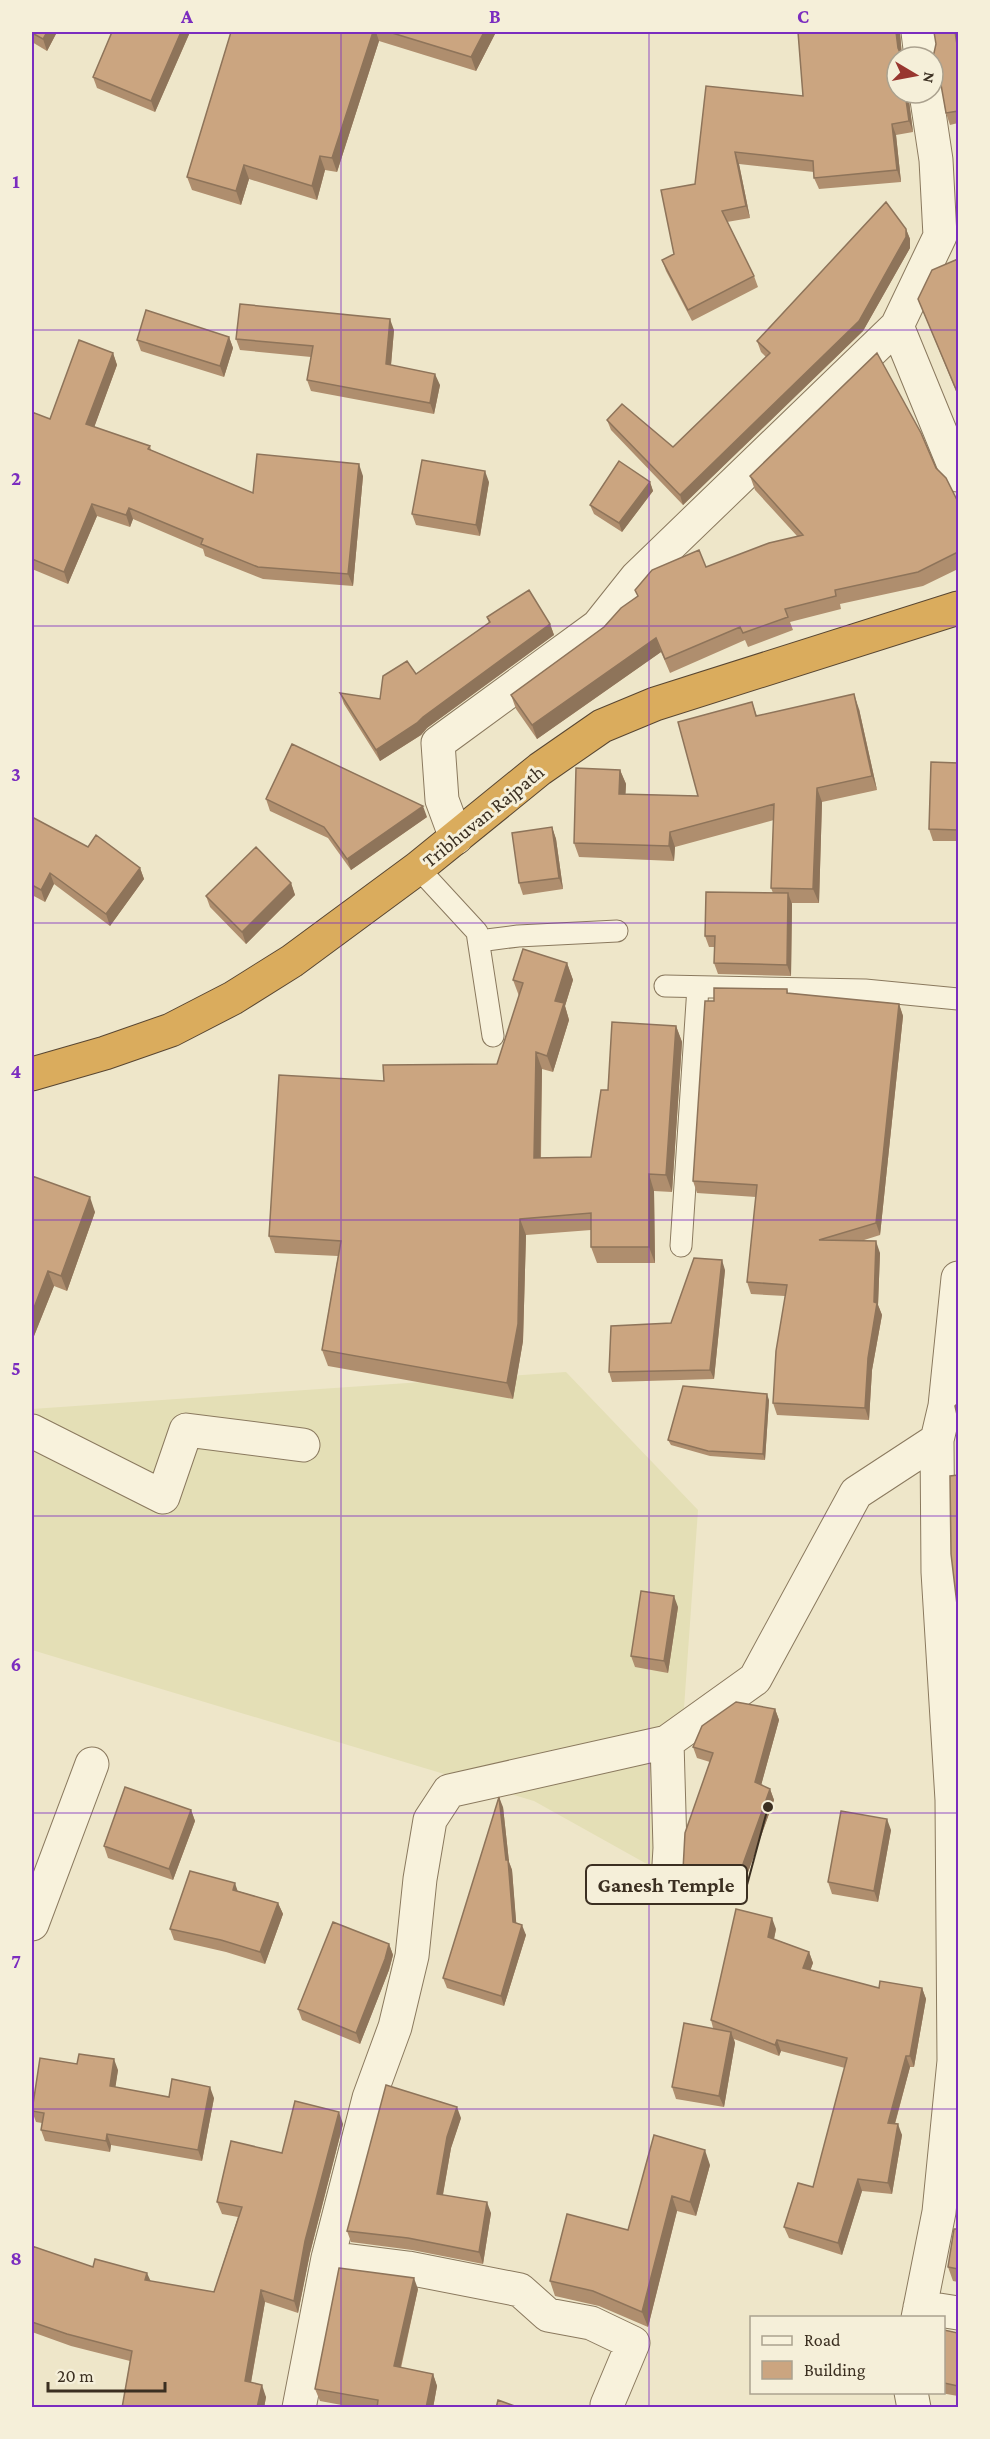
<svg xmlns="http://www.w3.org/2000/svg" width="990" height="2439" font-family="'Crimson Pro',serif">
  <rect width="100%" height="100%" fill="#eee6c9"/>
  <path fill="#e4dfb6" d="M566,1372L698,1510L672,1878L534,1801L32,1650V1409Z"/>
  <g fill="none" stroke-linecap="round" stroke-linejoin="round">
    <defs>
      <path id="lane" d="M418,868L477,932L493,1036
        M479,941L518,936L617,931
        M665,986L865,990L958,999
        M681,1246L698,987"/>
      <path id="street" d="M918,32L921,57
        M897,326L958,475
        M456,838L442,800L438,743L598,626L637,577L897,326L940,236L936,160L926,93
        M958,1278L945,1406L958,1401
        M32,1431L163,1497L186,1430L303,1445
        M667,1742L670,1848L668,1882
        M32,1924L92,1764
        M328,2258L408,2268L520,2290L548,2315L591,2323L633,2343L607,2405
        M920,2307L958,2313
        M918,2318L939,2212L954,2061L952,1800L938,1572L937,1440L945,1406
        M911,2392L914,2408
        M299,2408L328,2258L369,2098L395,2027L412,1956L420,1879L430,1820L449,1791L667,1742L755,1679L856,1493L937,1440"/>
      <path id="highway" d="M32,1074L105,1053L171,1030L233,998L292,961L418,868L540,769L602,726L655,704L958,608"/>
    </defs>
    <use href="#lane" stroke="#8a795e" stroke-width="23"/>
    <use href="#street" stroke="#8a795e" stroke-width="35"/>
    <use href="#highway" stroke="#584632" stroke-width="35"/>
    <use href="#lane" stroke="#f8f2dc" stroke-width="21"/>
    <use href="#street" stroke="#f8f2dc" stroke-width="33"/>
    <use href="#highway" stroke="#daac5d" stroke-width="33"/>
  </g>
  <path fill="#af8e6e" d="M32,32H57L47,51L32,42Z
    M112,32H190L155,112L97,88L93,77Z
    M231,32H496L476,71L379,41L337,172L325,170L317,200L249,179L241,205L192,190L187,177Z
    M798,32H900L902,57L897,93H908L913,132L896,135L901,182L819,189L814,178V172L739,164L750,218L727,222L754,276L758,287L692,321L666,271L662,260L674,254L695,184L803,96Z
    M958,40V123L950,125L946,113L941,82L933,76V57L936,44Z
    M906,229L910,239V248L863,331L683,505L611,430L607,420L673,447L766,357L761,352L757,341Z
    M958,259V396L918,299Z
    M394,330L391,365L440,385L434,414L311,391L307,380L311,357L240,350L236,339Z
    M229,337L233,348L224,377L141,351L137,340Z
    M113,353L117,365L94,427L150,446L151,450L253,493L363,476L353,586L263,579L205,556L203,549L133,519L130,527L97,516L68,584L32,569V412L50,419Z
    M936,468L958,502V569L923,586L840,604L841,609L790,622L793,630L748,647L745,640L670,673L661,652L537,739L516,709L511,695L604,627L706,567L797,536L755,490L750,476Z
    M489,482L480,536L416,525L412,514Z
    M650,482L653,491L622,532L594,514L590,505Z
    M487,617L550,624L554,635L427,728L421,735L380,761L344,704L340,693L380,699L489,623Z
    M752,702L757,716L859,709L877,790L822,802L819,903H792L791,976L718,974L714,963V947H709L705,936L773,893L771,888L774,820L675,847L674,861L579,857L574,843L620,770L626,784L625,794L698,796Z
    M958,763V841H933L929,829Z
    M266,799L427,817L351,870L328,838L270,811Z
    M32,817L88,847L140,868L144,879L110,926L54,884L45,902L32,895Z
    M552,827L556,839L563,889L523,895L519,883Z
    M291,883L295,895L246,944L210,907L206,896Z
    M567,963L573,980L565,1006L569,1020L553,1072L542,1069L541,1158L591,1157L608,1090L676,1026L682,1042L672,1192L654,1191L655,1263H597L591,1247V1230L526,1235L523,1341L513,1399L328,1366L322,1350L338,1256L275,1253L269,1236L384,1081L497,1064L519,996L513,980Z
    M787,989L788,993L899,1004L903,1016L880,1235L861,1241L880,1253L878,1305L882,1315L872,1370L869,1420L777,1415L773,1403L785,1296L751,1294L747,1282L756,1197L697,1193L693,1181L714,1001Z
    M32,1176L95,1212L67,1291L54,1286L32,1341Z
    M725,1270L714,1379L612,1382L609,1372L671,1323Z
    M769,1400L765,1460L710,1456L671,1445L668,1440Z
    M678,1607L668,1673L635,1667L631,1656Z
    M775,1709L779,1720L761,1785L770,1789L774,1800L738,1900L687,1881L683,1870L710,1762L697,1758L693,1747Z
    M503,1807L509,1862L512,1870L516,1923L526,1935L504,2006L447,1988L443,1978Z
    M191,1810L195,1821L173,1880L108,1858L104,1846Z
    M891,1830L878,1902L832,1894L828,1882Z
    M238,1891L278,1903L283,1914L265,1964L226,1952L174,1940L170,1929Z
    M776,1929L774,1939L809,1952L813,1963L810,1970L879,1988H922L926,1999L914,2067H910L895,2124L902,2135L892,2194L862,2191L842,2255L789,2238L784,2227L813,2187L845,2068L781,2051L779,2056L734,2039L735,2043L724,2107L676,2099L672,2087L713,2028L711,2020Z
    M389,1944L393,1955L389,1970L360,2044L302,2020L298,2009Z
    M77,2064L118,2070L115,2087L169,2097L214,2098L202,2161L111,2145L110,2152L45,2141L41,2130L42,2123L36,2122L32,2111Z
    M461,2118L451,2148L443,2195L491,2213L483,2264L412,2250L351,2242L347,2231Z
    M343,2124L310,2253L298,2313L265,2302L251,2383L266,2397L264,2408H122L130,2361L71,2346L32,2332V2246L93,2267L150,2281L214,2292L238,2217L222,2214L217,2202L282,2153Z
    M710,2165L696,2216L677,2211L648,2327L599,2306L555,2296L550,2281L628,2230Z
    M958,2229V2282L953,2281L948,2267Z
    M418,2289L401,2368L433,2374L437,2386L433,2408H358L320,2401L315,2389Z
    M944,2330L958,2333V2396L935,2392H944Z"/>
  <path fill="#8e745a" d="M47,32H57L47,51L43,39Z
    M181,32H190L155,112L151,101Z
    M373,32H376L379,41L337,172L332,158Z
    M484,32H496L476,71L471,57Z
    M896,32H900L902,57L898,48Z
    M955,32H957L958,40V51Z
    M905,93H908L913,132L909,121Z
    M892,124L896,135L901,182L897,170Z
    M735,152L739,164L750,218L746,206Z
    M320,156L325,170L317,200L312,186Z
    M244,165L249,179L241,205L236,191Z
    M906,229L910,239V248L863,331L683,505L680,495Z
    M390,319L394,330L390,376L386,364Z
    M229,337L233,348L224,377L220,366Z
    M113,353L117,365L91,436L86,424Z
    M435,374L440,385L434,414L430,403Z
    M359,464L363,476L353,586L348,574Z
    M485,471L489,482L480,536L476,525Z
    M650,482L653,491L622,532L619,523Z
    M92,504L97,516L68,584L64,572Z
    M129,508L133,519L130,527L126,515Z
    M550,624L554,635L427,728L421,735L380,761L376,750L423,717Z
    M656,638L661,652L537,739L532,725Z
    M854,694L859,709L877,790L872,776Z
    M620,770L626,784L625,808L619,794Z
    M817,788L822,802L819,903L813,889Z
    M423,806L427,817L351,870L347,859Z
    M552,827L556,839L563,889L559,878Z
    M670,832L675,847L674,861L669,846Z
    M140,868L144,879L110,926L106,914Z
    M50,873L54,884L45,902L41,890Z
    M291,883L295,895L246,944L242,932Z
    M788,893L792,904L791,976L787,965Z
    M567,963L573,980L565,1006L569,1020L553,1072L547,1056L555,1001Z
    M899,1004L903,1016L880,1235L876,1223Z
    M676,1026L682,1042L672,1192L666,1175Z
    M536,1052L542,1069L540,1174L534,1158Z
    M649,1174L654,1191L655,1263L649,1247Z
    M90,1197L95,1212L67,1291L61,1276Z
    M520,1219L526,1235L523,1341L513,1399L507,1383Z
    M876,1241L880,1253L878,1305L882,1315L872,1370L869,1420L865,1408L868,1358L874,1302Z
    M722,1260L725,1270L714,1379L710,1370Z
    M48,1271L54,1286L32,1341V1313Z
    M767,1394L769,1400L765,1460L763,1454Z
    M674,1596L678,1607L668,1673L664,1661Z
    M775,1709L779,1720L759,1793L755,1782Z
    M770,1789L774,1800L738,1900L734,1889Z
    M499,1797L503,1807L509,1862L512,1870L517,1932L513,1922Z
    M191,1810L195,1821L173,1880L169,1869Z
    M887,1819L891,1830L878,1902L874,1891Z
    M235,1883L239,1895L233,1890Z
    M278,1903L283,1914L265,1964L260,1952Z
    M772,1918L776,1929L772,1948L768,1937Z
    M522,1925L526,1935L504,2006L501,1996Z
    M389,1944L393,1955L389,1970L360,2044L356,2033Z
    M809,1952L813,1963L807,1980L803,1968Z
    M922,1988L926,1999L914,2067L910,2056Z
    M731,2032L735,2043L724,2107L719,2096Z
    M777,2040L781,2051L779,2056L775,2045Z
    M906,2056L910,2067L892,2134L888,2123Z
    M114,2059L118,2070L114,2097L110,2086Z
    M210,2087L214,2098L202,2161L198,2150Z
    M457,2107L461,2118L451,2148L441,2205L437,2194L447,2137Z
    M339,2112L343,2124L310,2253L298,2313L294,2301L305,2241Z
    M898,2124L902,2135L892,2194L888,2183Z
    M107,2134L111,2145L110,2152L106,2141Z
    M705,2150L710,2165L696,2216L690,2202Z
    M858,2179L862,2191L842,2255L838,2243Z
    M672,2196L677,2211L648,2327L642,2312Z
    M487,2202L491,2213L483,2264L479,2252Z
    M147,2273L152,2284L145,2280Z
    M414,2278L418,2289L398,2378L394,2366Z
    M261,2290L265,2302L249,2393L245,2381Z
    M433,2374L437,2386L433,2408H426Z
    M262,2385L266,2397L264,2408H257Z"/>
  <path fill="#cba580" stroke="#8e745a" stroke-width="1.5" d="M32,32H47L43,39L32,33Z
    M112,32H181L151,101L93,77Z
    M231,32H373L332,158L320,156L312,186L244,165L236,191L187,177Z
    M389,32H484L471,57Z
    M798,32H896L898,48L902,57H897V93H905L909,121L892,124L897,170L814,178L813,161L735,152L746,206L722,211L754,276L688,310L662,260L674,254L661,190L695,184L706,86L803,96Z
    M934,32H955L958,51V111L946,113L940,79L937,71L933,68V57H931L934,53L936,44Z
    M886,202L906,229V237L859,321L680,495L607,420L622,404L673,447L770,353L757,341Z
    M958,259V394L918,299L932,270Z
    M240,304L390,319L386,364L435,374L430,403L307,380L313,346L236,339Z
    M146,310L229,337L220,366L137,340Z
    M79,340L113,353L86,424L150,446L148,449L253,493L257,454L359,464L348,574L258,567L201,544L203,539L129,508L126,515L92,504L64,572L32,559V412L50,419Z
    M877,353L921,433L936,468L946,478L958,502V552L918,572L835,590L836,596L785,609L788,617L743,633L740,627L665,659L656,638L532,725L511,695L604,627L621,608L638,596L635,590L652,570L699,550L706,567L769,543L803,535L750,476Z
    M422,460L485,471L476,525L412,514Z
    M619,461L650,482L619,523L590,505Z
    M529,590L550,624L423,717L417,723L376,750L340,693L380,699L383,676L407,661L416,674L490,622L487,617Z
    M854,694L872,776L817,788L813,889L771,888L774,804L670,832L669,846L574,843L576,768L620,770L619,794L698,796L678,722L752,702L756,716Z
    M292,744L423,806L347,859L324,827L266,799Z
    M931,762L958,763V830L929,829Z
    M32,817L88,847L96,835L140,868L106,914L50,873L41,890L32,885Z
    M552,827L559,878L519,883L512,833Z
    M256,847L291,883L242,932L206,896Z
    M706,892L788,893L787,965L714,963L715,936H705Z
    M523,949L567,963L555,1001L564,1003L547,1056L536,1052L534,1158L591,1157L601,1090H608L612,1022L676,1026L666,1175L649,1174V1247H591V1213L520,1219L518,1324L507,1383L322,1350L341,1241L269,1236L279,1075L384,1081L383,1065L497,1064L523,983L513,980Z
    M714,988L787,989V993L899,1004L876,1223L819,1240L876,1241L874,1302L877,1303L868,1358L865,1408L773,1403L776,1351L787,1285L747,1282L757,1185L693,1181L705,1001H714Z
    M32,1176L90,1197L61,1276L48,1271L32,1313Z
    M694,1258L722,1260L710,1370L609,1372L611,1326L671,1323Z
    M683,1386L767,1394L763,1454L708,1451L668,1440Z
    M958,1403V1419L955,1406Z
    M958,1475V1613L951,1554L950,1476Z
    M641,1591L674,1596L664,1661L631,1656Z
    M736,1702L775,1709L755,1782L770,1789L734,1889L683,1870L685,1833L713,1753L693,1747L702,1726Z
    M125,1787L191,1810L169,1869L104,1846Z
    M499,1797L506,1860H508L513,1922L522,1925L501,1996L443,1978Z
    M841,1811L887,1819L874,1891L828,1882Z
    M190,1871L235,1883L233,1890L278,1903L260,1952L221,1940L170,1929Z
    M736,1909L772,1918L768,1937L809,1952L803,1968L879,1988L880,1981L922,1988L910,2056H906L888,2123L898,2124L888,2183L858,2179L838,2243L784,2227L798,2183L813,2187L847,2058L777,2040L775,2045L711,2020Z
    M333,1922L389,1944L385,1959L356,2033L298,2009Z
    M684,2023L731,2032L719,2096L672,2087Z
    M79,2054L114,2059L110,2086L169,2097L172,2079L210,2087L198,2150L107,2134L106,2141L41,2130L44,2113L32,2111L40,2058L77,2064Z
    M386,2085L457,2107L447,2137L437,2194L487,2202L479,2252L408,2238L347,2231Z
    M295,2101L339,2112L305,2241L294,2301L261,2290L245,2381L262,2385L257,2408H122L132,2351L67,2334L32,2322V2246L93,2267L95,2259L147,2273L145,2280L214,2292L242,2207L217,2202L231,2141L282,2153Z
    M654,2135L705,2150L690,2202L672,2196L642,2312L593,2291L550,2281L567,2214L628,2230Z
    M954,2229H958V2269L948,2267Z
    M339,2268L414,2278L394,2366L433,2374L426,2408H377L378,2400L315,2389Z
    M944,2330L958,2333V2386L944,2383Z
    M498,2400L520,2408H496Z"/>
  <path fill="none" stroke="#7b2cbf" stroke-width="1.5" stroke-opacity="0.55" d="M341,32V2408M649,32V2408M32,330H958M32,626H958M32,923H958M32,1220H958M32,1516H958M32,1813H958M32,2109H958"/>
  <g text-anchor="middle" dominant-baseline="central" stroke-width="6" stroke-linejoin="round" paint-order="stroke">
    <g font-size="20" fill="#3b2f21" stroke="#f5efd9">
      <text transform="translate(483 816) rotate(-39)">Tribhuvan Rajpath</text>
    </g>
  </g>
  <path fill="none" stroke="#3b2f21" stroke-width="2" d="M768 1807L747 1885"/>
  <circle fill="#3b2f21" stroke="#f5efd9" stroke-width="2" cx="768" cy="1807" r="6"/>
  <rect fill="#f5efd9" stroke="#3b2f21" stroke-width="2" x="586" y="1865" width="161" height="39" rx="6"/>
  <g font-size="21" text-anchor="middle" font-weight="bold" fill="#3b2f21">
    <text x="666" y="1892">Ganesh Temple</text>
  </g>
  <rect width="990" height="2439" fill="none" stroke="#f5efd9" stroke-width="66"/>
  <rect x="750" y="2316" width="195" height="78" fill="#f5efd9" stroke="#aba28f" stroke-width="1.5"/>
  <rect x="762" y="2336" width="30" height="9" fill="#f8f2dc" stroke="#aba28f" stroke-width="1.5"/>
  <text x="804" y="2346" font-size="18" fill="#3b2f21">Road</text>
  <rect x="762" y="2361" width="30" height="18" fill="#cba580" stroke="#aba28f" stroke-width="1.5"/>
  <text x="804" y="2376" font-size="18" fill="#3b2f21">Building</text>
  <g transform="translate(915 75) rotate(100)"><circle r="28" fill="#f5efd9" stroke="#aba28f" stroke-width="1.5"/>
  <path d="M0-4.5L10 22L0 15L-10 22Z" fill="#98362f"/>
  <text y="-9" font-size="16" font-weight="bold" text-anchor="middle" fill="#3b2f21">N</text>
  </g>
  <path d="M48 2382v9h117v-9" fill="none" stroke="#3b2f21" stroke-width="3"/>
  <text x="57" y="2382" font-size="18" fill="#3b2f21" stroke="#f5efd9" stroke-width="4.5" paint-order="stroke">20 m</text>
  <rect x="33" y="33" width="924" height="2373" fill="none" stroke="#7b2cbf" stroke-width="2"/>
  <g font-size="20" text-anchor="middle" font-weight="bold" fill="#7b2cbf">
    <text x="187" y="23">A</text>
    <text x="495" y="23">B</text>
    <text x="803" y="23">C</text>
    <text x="16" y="188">1</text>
    <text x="16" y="485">2</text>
    <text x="16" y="781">3</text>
    <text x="16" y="1078">4</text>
    <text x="16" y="1375">5</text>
    <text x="16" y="1671">6</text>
    <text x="16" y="1968">7</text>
    <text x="16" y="2265">8</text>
  </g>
</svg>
